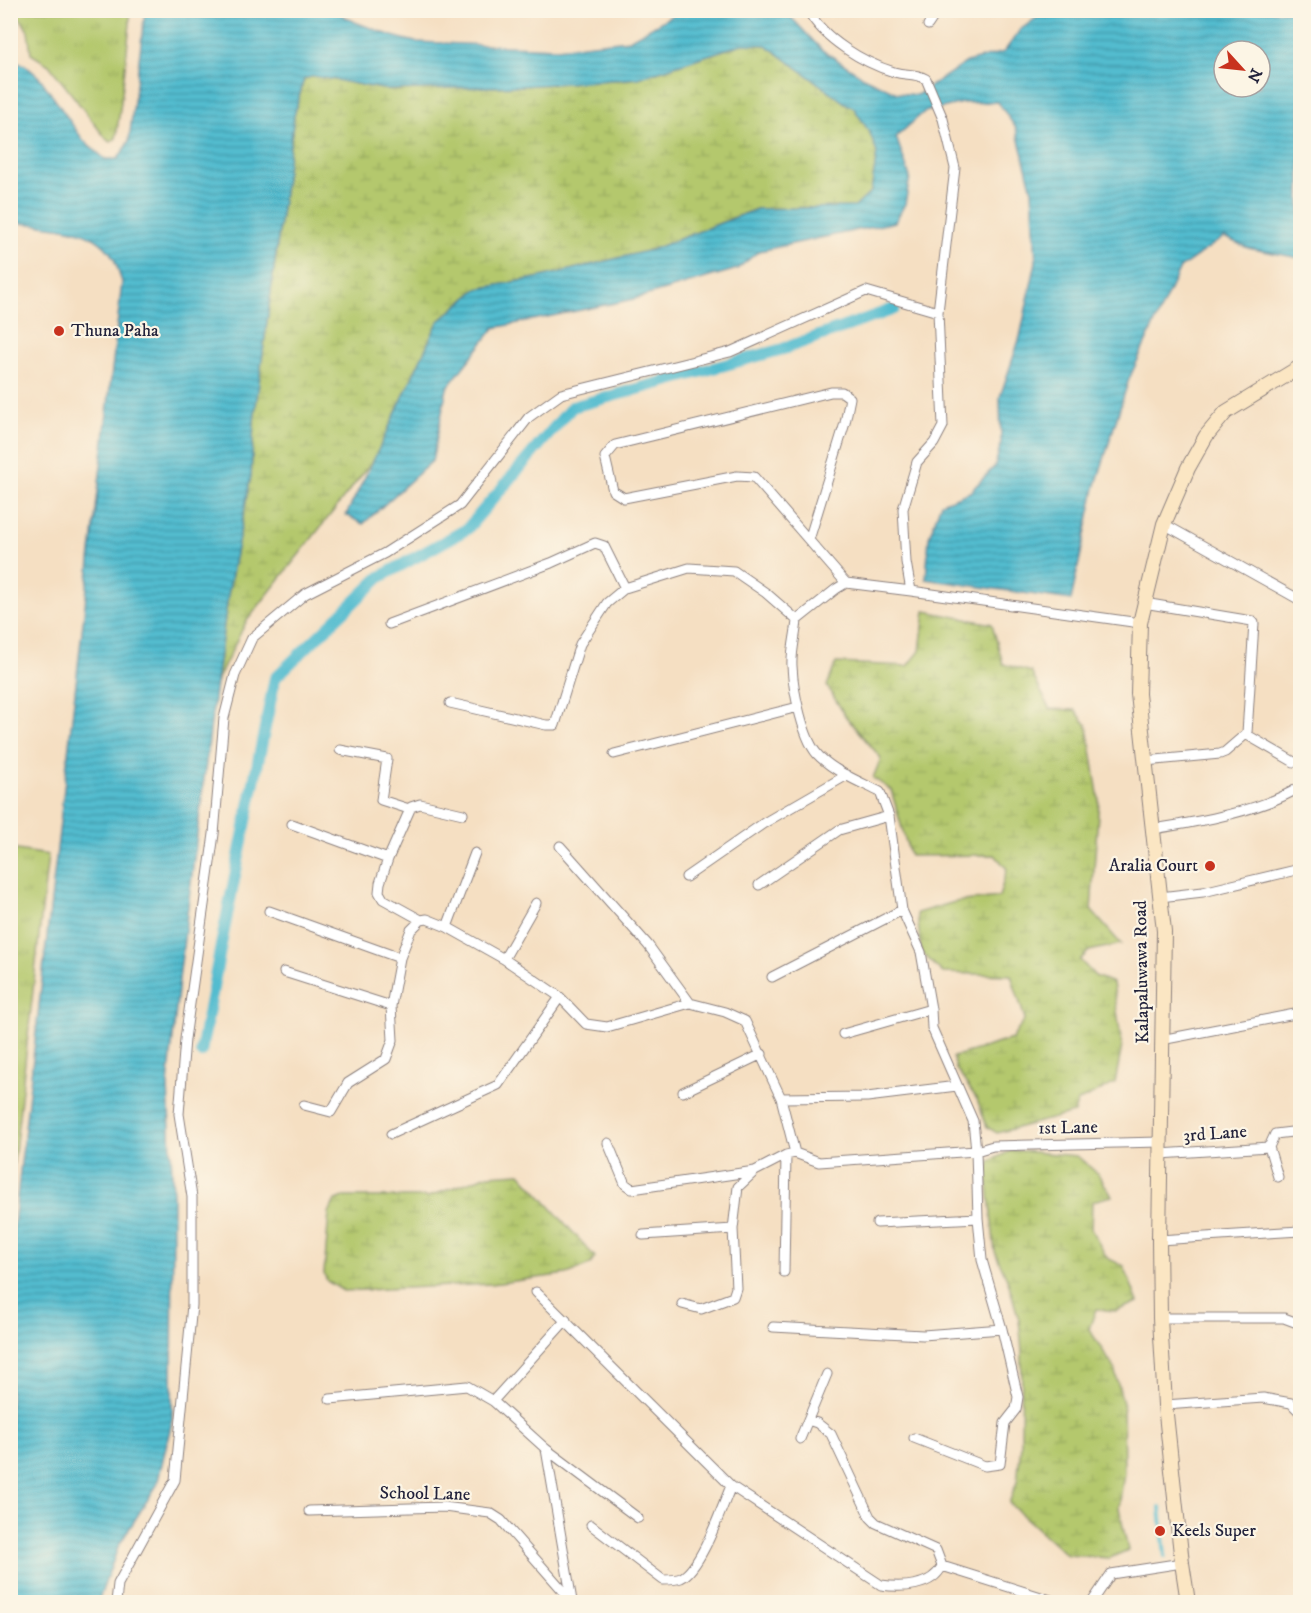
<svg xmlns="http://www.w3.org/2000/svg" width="1311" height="1613" font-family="'IM FELL DW Pica',serif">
  <defs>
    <pattern id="grass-tufts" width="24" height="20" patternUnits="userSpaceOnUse" patternTransform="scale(1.5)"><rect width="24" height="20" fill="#b4c86d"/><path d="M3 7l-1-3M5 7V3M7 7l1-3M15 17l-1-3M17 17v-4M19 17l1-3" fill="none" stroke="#9aac5f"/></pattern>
    <pattern id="wetland-marsh" width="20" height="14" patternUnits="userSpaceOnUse" patternTransform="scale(1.5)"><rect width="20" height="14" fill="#b4c86d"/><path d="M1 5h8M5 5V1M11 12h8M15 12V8" fill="none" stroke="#9aac5f"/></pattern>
    <pattern id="water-rules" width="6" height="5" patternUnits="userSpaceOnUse" patternTransform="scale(1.5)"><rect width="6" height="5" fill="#52bccf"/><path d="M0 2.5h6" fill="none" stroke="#4498a9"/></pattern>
  </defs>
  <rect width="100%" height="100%" fill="#fcf5e5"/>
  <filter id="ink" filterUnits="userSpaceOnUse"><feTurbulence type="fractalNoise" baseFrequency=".0167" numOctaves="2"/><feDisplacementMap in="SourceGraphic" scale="12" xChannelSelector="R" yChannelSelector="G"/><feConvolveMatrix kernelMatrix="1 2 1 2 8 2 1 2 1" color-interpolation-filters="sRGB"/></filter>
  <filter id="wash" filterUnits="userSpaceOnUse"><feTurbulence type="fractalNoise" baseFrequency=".008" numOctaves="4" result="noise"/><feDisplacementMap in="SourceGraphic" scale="24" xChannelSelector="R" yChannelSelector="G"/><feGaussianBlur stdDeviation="1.35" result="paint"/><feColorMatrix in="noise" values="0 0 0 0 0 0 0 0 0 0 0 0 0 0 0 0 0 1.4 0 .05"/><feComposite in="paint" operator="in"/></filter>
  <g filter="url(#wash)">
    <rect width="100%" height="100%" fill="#f5dfc2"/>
    <path fill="url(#grass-tufts)" stroke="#6b7554" stroke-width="1.5" d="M11,10L130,11V24L121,102L116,138L111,142L107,140L49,65L31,54L28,31L21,19L11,17Z
      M11,849L48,855L11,1188L10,849Z"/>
    <path fill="url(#wetland-marsh)" stroke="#6b7554" stroke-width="1.5" d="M742,44L766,45L845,103L854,108L870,133L877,153L871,192L855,207L756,209L651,250L541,277L477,289L438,322L375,458L246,622L216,683L229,589L251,476L254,421L294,116L304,79L314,76L388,90L521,86L627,79L638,78Z
      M925,611L992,624L1003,664L1031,672L1050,709L1075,710L1087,725L1099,800L1091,910L1121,944L1089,951L1080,960L1095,976L1113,983L1122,1046L1115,1083L1077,1102L1074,1113L997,1133L987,1127L977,1099L956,1069L953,1057L1012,1039L1025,1019L1011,975L943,973L921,952L917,913L955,902L999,897L1007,869L995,855L910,856L891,790L873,778L881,758L846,717L827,686L836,663L908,666L920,651Z
      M1012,1150L1077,1156L1098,1174L1112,1196L1092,1201L1091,1229L1107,1258L1124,1266L1138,1302L1116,1311L1096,1309L1089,1329L1114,1368L1123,1403L1124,1473L1119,1508L1128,1550L1110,1558L1067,1555L1009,1503L1017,1482L1021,1445L1022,1350L1019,1320L1008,1281L995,1252L987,1176L990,1161Z
      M520,1173L595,1257L590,1265L567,1274L492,1284L343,1291L327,1281L324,1274L329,1213L335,1200L344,1197H428L488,1175Z"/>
    <path fill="url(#water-rules)" stroke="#3a6f85" stroke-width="1.5" fill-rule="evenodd" d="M145,11H335L355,22L392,36L415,42L557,48L629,40L680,11H785L822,50L865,78L897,93L917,95L967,62L1004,52L1020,30L1046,11H1300V258L1248,248L1224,237L1180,268L1129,379L1095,488L1071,600L926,579L929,537L941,503L970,492L995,466L1001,443L1000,397L1020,337L1036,262L1032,191L1016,128L998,102L962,103L924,112L896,137L910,177L905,204L895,222L759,251L737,269L634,299L494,328L447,388L432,461L363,524L346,515L375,457L438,322L477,289L541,277L651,250L757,209L855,207L871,192L877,153L870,133L854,108L845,103L766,45L742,44L638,78L627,79L521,86L388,90L314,76L304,79L294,116L254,421L251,476L229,589L216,683L180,971L168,1085L173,1196L172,1421L157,1485L119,1545L98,1602H11L10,1259L122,282C119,274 117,266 114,259C96,225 52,227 19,223L11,225V60L25,65L40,78L83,140L105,159H118L129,141ZM1224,51H1260V87H1224Z"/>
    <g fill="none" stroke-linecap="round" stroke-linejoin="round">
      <path stroke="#52bccf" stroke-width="4" d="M1160,1508L1165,1556"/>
      <path stroke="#52bccf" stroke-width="12" d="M201,1052L221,945L275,678L380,577L467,529L572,407L783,349L894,309"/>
    </g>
  </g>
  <g filter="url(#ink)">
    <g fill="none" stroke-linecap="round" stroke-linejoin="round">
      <defs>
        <path id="street" d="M808,10C823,39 864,63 894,72C907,76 913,72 926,79L943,119L955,168L938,312L943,426L934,443L917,462L903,509L906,562L911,591
          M983,10L985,11
          M928,25L938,10
          M1164,524L1300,600
          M809,540L845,423L850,398L842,392H831L615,445L605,457L613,491L624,498L737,476L754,477L846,583L911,591L1140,623
          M846,583L836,589L797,620C796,635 791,651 792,666C793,689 803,742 820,757C837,773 860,782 880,792L889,816L902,910L921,952L931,1009L932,1028L973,1121L976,1151L978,1218L982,1260L1002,1329L1018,1397L1016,1409L1005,1423L1000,1464L985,1466L914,1438
          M1144,603L1252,621L1254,623L1247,733L1225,752L1220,754L1145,761
          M389,624L551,563L595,543L604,546L625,588
          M450,703L546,725H555L580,644L607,603L625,588L689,568L734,571L766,593L797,620
          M1247,733L1249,736L1294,762
          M340,750L387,759L381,800L409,809
          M614,754L798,707
          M463,814L420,804L411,807L388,859L380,883L379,892L383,899L421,920L427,919L447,927L504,959L560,997L586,1024L607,1027L690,1003L725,1012L745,1021L781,1098L795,1153
          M292,824L388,859
          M1153,829C1198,822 1262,811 1300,787
          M560,846L648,945L690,1003
          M686,877L764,823L847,775
          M759,885L839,830L889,816
          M1160,897L1203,892L1300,869
          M269,911L400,958
          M447,927L475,853
          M504,959L536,903
          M284,972L391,1006
          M772,977L902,910
          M843,1034L931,1009
          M1161,1040L1300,1013
          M683,1092L762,1054
          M781,1098L867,1097L957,1086
          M304,1105L331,1112L348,1083L386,1059L393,1040L391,1006L400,958L411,930L421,920
          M391,1134L498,1085L560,997
          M608,1143L625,1184L632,1189L755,1171L786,1155L795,1153L819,1162L976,1151L993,1146L1161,1142
          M1269,1147L1278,1177
          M1160,1154L1269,1147L1275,1134L1300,1131
          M877,1223L978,1218
          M643,1235L733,1229
          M1159,1240L1300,1231
          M784,1272L786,1155
          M536,1292L731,1486L881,1585C902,1588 932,1587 942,1566L936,1550L876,1523L870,1517L831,1434L817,1423L808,1420
          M682,1304L701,1309L733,1297L736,1288L733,1229L738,1187L755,1171
          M1160,1318H1284L1300,1324
          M773,1327L923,1335L1002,1329
          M330,1399L467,1386L493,1401L546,1449L638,1518
          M493,1401L566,1320
          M1165,1405L1263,1398L1291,1403L1300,1412
          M800,1439L827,1374
          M546,1449L572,1601
          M309,1511L444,1507L490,1513L501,1520L573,1602
          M591,1525L663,1580C668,1580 676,1580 681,1578C701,1569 722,1507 731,1486
          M942,1566L1057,1602
          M116,1602L118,1584L175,1480L192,1305V1197L179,1114L185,1039L214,834L224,718L235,675L252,638L305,594L385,553L460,505L529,417L561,394L730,352L866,291L938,312
          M1092,1602L1111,1574L1182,1563"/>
        <path id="secondary" d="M1188,1602L1182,1563L1165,1405L1160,1318L1159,1240L1164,931L1138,694L1140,623L1164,524L1188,468L1206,436L1226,412L1300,367"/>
      </defs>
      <use href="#street" stroke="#8c807e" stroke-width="11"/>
      <use href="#secondary" stroke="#8c807e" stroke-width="16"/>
      <use href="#street" stroke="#fff" stroke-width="9"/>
      <use href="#secondary" stroke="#fbe6c3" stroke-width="14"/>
    </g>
  </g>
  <g fill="#c8321e" stroke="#fcf5e5" stroke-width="2">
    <circle cx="59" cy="331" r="6"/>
    <circle cx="1210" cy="866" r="6"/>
    <circle cx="1160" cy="1531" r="6"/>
  </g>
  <g text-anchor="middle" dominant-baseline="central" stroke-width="4.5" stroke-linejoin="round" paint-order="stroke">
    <g font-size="18" fill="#22223b" stroke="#fcf5e5" text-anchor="start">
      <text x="71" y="331">Thuna Paha</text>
      <text x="1198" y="866" text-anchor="end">Aralia Court</text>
      <text x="1172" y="1531">Keels Super</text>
    </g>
    <g font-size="18" fill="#22223b" stroke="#fcf5e5">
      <text transform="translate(1142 972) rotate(-91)">Kalapaluwawa Road</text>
      <text transform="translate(1068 1128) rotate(-1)">1st Lane</text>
      <text transform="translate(1215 1134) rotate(-4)">3rd Lane</text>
      <text transform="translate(425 1494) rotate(1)">School Lane</text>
    </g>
  </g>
  <rect width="1311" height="1613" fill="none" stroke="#fcf5e5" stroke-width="36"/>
  <g transform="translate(1242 69) rotate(117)"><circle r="28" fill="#fcf5e5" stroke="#a5a1a1" stroke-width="1.5"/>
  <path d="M0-4.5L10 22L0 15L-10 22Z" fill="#c8321e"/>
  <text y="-9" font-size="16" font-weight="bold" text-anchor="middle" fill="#22223b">N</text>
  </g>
</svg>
